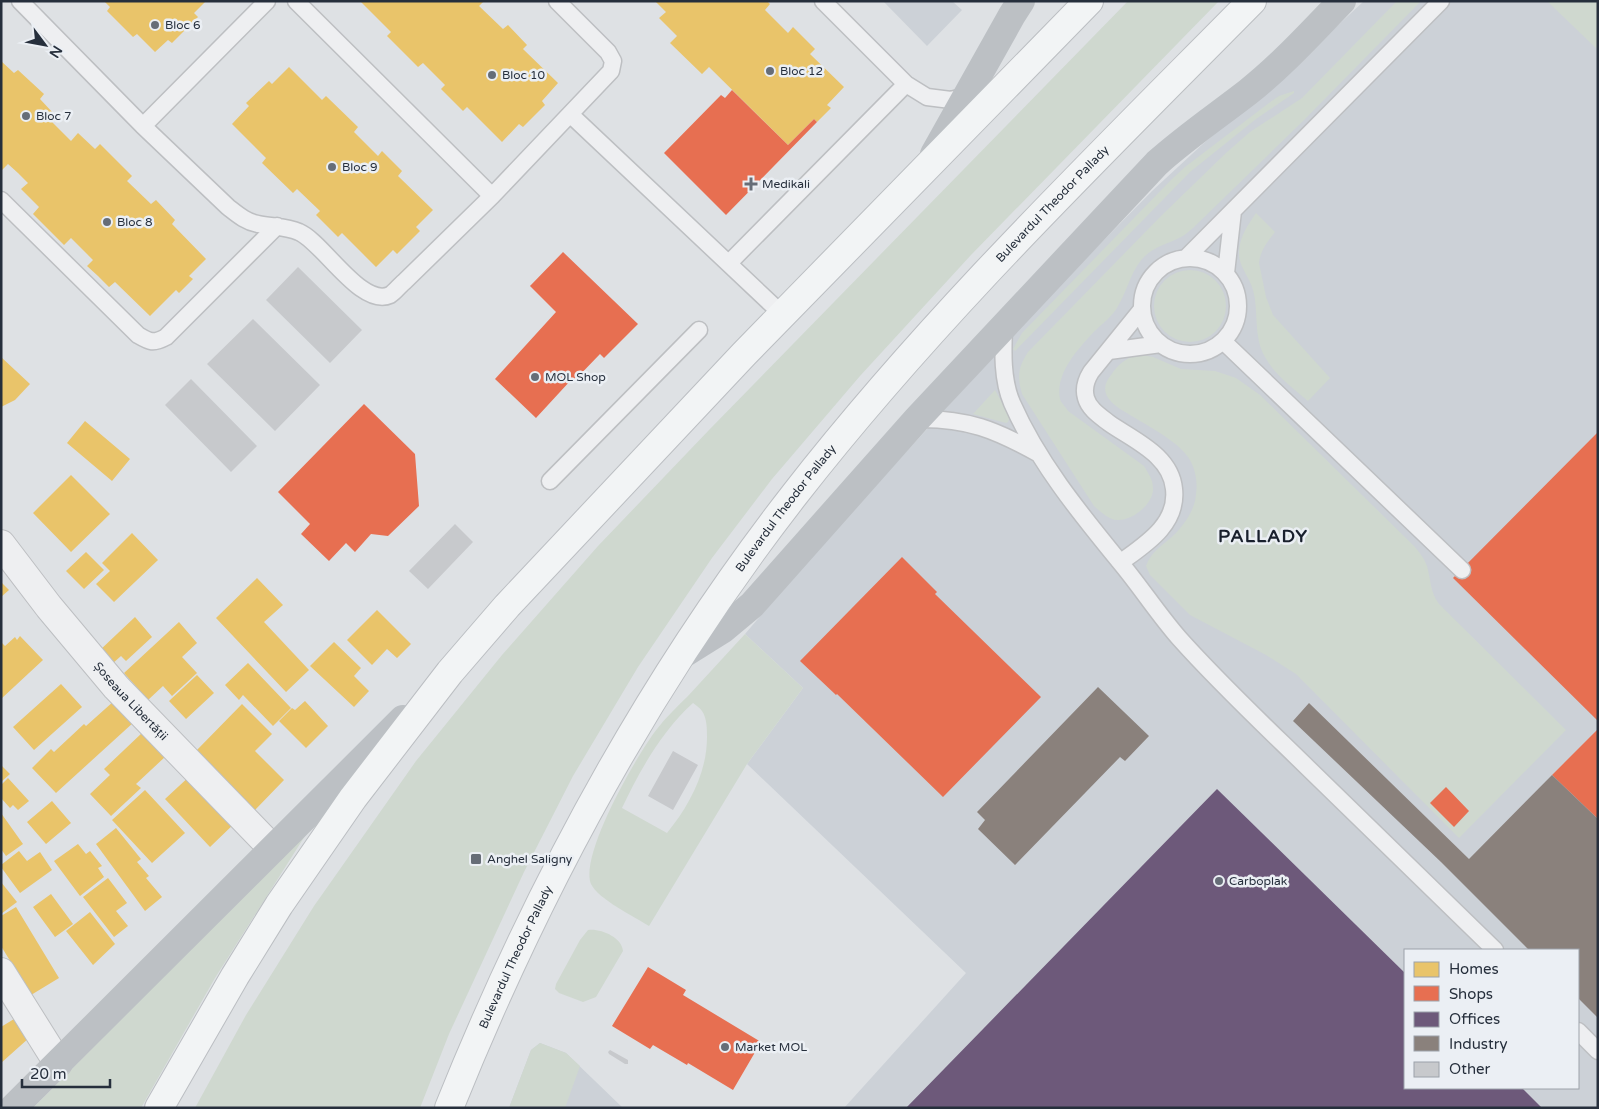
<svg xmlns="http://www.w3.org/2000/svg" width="1599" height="1109" font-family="'Varela Round',sans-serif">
  <rect width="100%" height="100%" fill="#dee1e4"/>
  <path fill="#ccd1d7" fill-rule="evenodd" d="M883,1H952L962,10L927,46Z
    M1364,1H1598V1108H844L966,973L747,764L803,688L745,634L824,542L1044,301L1152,191L1205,142L1279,80ZM1405,950H1578V1088H1405Z
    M540,1043L566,1053L623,1108H509L531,1050Z"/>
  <path fill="#cfd8cf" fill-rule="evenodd" d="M1128,1H1219L971,255L860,376L772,479L712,558L638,667L573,776L524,872L449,1034L420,1108H195L246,1015L314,906L416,761L502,655L598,546L709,430Z
    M1397,1H1421L1304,120L1193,228C1189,231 1185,235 1181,237C1168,244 1155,246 1144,257C1130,271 1127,294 1115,311C1108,320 1098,327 1091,335C1076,351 1055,375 1060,399C1061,403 1066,407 1068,411L1144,466C1148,473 1153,479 1153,488C1154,504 1132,521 1117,520C1109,520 1100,511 1094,506L1022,394C1017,376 1018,368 1028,352L1161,216L1226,153L1250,132L1302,98Z
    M1547,1H1598V50Z
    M1294,91V93L1256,119L1190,172L1015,351L1013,349L1022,333L1172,179L1185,167L1269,103L1279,96Z
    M1256,213L1275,232C1268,241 1260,251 1259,263L1266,297L1273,315L1330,378L1308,401C1293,388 1274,374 1265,357C1253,336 1259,312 1253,290C1249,275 1238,267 1239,251C1240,236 1248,225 1256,213Z
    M1154 306a36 36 0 1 1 72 0a36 36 0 1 1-72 0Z
    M1137,354L1153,357L1181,369L1215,371L1236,378L1260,395L1414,546C1420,553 1424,558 1427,566C1431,580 1430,592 1439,604L1566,730L1459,838L1296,674L1266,655L1190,615L1150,575L1146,566C1151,551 1165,544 1176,533C1186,522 1195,509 1196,494C1198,482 1195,467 1188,457C1176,440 1148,426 1130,415C1122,410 1112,405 1107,396C1103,388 1106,381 1111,375C1118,364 1126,359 1137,354Z
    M995,390L1010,417L1008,422L1006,423L973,414Z
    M745,634L803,688L747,764L649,926C635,917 598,899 591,884C579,855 638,753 657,729C666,717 677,707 688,696C707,675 726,655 745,634ZM693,703C696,705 700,708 702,711C707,718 707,729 707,737C707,773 689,806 667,833L622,808C640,770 662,731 693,703Z
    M310,828L215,978L141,1108H33Z
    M588,930C600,928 622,937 623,951L596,997L583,1002L559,993L555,989L556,984L580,940Z
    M540,1043L566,1053L580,1066L565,1108H509L531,1050Z"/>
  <path fill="#e9c46a" d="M104,1H206L194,13L198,17L172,43L168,40L155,52L137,34L133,37L107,11L110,7Z
    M360,1H484L479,6L503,29L508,25L527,45L523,49L558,83L542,101L545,105L523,127L519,124L502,142L467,107L463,111L441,89L445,85L423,63L418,67L387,36L391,32Z
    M655,1H767L770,4L765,10L788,33L793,27L815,49L810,54L844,87L827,105L831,108L817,122L814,119L788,145L709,67L702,74L670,43L677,36L659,18L666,12Z
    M1,61L14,73L18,70L44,94L40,99L54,114L49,119L71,141L78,133L95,149L100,144L132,176L127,181L151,204L156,200L175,220L172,224L206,259L189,276L193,279L179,293L176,290L150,316L115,282L109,287L98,276L87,266L93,260L71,238L64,245L33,214L39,207L21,189L28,183L18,173L8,164L1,171Z
    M289,67L322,100L326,96L358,127L354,132L378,156L382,151L402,171L398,176L433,210L416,227L420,231L397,254L393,250L376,267L342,233L338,237L316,215L320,211L297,189L293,193L262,163L266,158L232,124L249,106L246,103L269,81L272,84Z
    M1,357L30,384L15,400L1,407Z
    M85,421L130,459L112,481L67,443Z
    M71,475L110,514L71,552L33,513Z
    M132,533L158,560L114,602L96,584L110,571L102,563Z
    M86,552L104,570L84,589L66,571Z
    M257,578L283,605L264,622L309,670L286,692L216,618Z
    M1,582L9,590L1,597Z
    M377,610L411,644L397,658L387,649L372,665L347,640Z
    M135,617L152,637L126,661L121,656L112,664L99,651Z
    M179,622L197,643L182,657L197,673L172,696L163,686L148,700L124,673Z
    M20,636L43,660L1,699V642L5,646L15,637L17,640Z
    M334,642L361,668L354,676L369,691L354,707L310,666Z
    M248,663L291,708L273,726L243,695L239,700L225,685Z
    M197,675L214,693L186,719L169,701Z
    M61,684L82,707L34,750L13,727Z
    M114,701L134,722L56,793L32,768L51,749L54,752L84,724L86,726Z
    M305,701L328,726L306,748L279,721L292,708L295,710Z
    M242,704L272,734L255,751L284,780L255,810L196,751Z
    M143,732L166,756L136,784L141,788L111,816L90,794L110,775L104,769Z
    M1,765L10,774L1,782Z
    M192,774L237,821L210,847L165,799Z
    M8,778L29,801L18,810L13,805L10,808L1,798V785Z
    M145,790L185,833L152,863L112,820Z
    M52,801L71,823L46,844L27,822Z
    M1,813L23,844L6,856L1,849Z
    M116,828L141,859L137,862L149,876L146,878L162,897L145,911L96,844Z
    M78,844L86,854L90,851L102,866L98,868L104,877L80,896L54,861Z
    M19,851L27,861L40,852L52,870L20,893L1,867V865Z
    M108,878L127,903L116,911L128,926L114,937L83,897Z
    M1,882L17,902L1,914Z
    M51,894L73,924L55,937L33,907Z
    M16,907L59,978L31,995L1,946V916Z
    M90,912L115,944L93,965L66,931Z
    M14,1019L29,1038L1,1063V1027Z"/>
  <path fill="#e76f51" d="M732,90L788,145L814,119L817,122L726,215L664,153L721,95L725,98Z
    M563,252L638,324L604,358L600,354L573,382L571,380L536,418L495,379L556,312L530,286Z
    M364,404L415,454L419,506L388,536L371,534L355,552L346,543L329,561L301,534L310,524L278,492Z
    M1598,432V721L1453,578Z
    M902,557L937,592L935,594L1041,697L943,797L837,694L836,695L800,661Z
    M1598,729V819L1552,775Z
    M1446,787L1469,811L1454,827L1430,803Z
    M648,967L686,990L683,995L761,1042L733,1090L688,1063L687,1065L653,1045L650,1049L612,1026Z"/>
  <path fill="#6d597a" d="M1217,789L1405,973V1088H1522L1542,1108H906Z"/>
  <path fill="#8a817c" d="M1098,687L1149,736L1125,761L1120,757L1015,865L978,829L985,820L977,812Z
    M1309,703L1469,859L1552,775L1598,819V1018L1578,998V950H1529L1441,862L1293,721Z"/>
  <path fill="#c7c9cc" d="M298,267L362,330L330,363L266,300Z
    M253,319L320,385L275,431L207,364Z
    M191,379L257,446L231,472L165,405Z
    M455,524L473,542L428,589L409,571Z
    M673,751L698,765L673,810L648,796Z
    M610,1050L628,1060V1064H625L609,1054L608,1052Z"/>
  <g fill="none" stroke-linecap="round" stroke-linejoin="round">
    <defs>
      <path id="lane" d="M20,1L143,126L228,207C237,214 246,222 258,224C271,227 286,226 299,232C323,242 361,308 390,295C395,292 400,285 404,282L492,196L611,71L613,61L608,52L557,1
        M296,1L492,196
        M823,1L906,84
        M571,115L783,315
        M143,126L267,1
        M1,200L138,335C150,342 153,344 166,337L277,226
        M1187,257L1441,1
        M1142 306a48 48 0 1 1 96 0a48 48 0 1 1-96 0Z
        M729,263L906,84L927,97L951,100L966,96
        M1226,273L1233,211
        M1004,327C1003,352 1002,380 1012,403C1038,462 1079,512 1119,561C1140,586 1158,614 1179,638C1220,684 1265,726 1308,768C1371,829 1433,890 1495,950
        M1223,341L1462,570
        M1109,351L1161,344
        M917,419C967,418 996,430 1039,454
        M550,481L699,330
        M1121,562C1146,544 1178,524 1174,489C1171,455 1133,440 1109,423C1100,416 1089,409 1086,398C1083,388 1086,380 1091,372L1142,309
        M1578,1031L1598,1051"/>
      <g id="street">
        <path id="s1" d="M1,544L49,607L116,687L272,848"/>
        <path d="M1,972L58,1063"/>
      </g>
      <g id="primary">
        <path d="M159,1108L235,976L279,905L353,798L450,672L507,606L744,354L1089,1"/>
        <path id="s2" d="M449,1108C537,889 650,680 795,494C933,317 1095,160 1252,1"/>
      </g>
    </defs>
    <use href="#lane" stroke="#bdbfc2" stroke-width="19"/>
    <use href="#street" stroke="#bdbfc2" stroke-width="30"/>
    <use href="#primary" stroke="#bbbec2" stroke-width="30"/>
    <use href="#lane" stroke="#eeeff1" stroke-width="16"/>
    <use href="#street" stroke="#eeeff1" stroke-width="28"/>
    <path stroke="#bcc0c4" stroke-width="28" d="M934,154L1012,15L1021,1
      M682,655L722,630L752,605L917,419L1157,163C1186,137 1217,116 1248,92C1282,65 1311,33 1342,1
      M13,1108L403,719"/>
    <use href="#primary" stroke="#f2f4f5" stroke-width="28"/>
  </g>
  <g fill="#666d77" stroke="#ebeff4" stroke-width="2">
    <circle cx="155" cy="25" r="5"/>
    <circle cx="770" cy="71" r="5"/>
    <circle cx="492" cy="75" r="5"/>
    <circle cx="26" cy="116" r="5"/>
    <circle cx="332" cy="167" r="5"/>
    <path d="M748.5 176.5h5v5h5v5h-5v5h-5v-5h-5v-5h5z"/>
    <circle cx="107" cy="222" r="5"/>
    <circle cx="535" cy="377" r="5"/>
    <rect x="470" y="853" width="12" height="12" rx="2.5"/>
    <circle cx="1219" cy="881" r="5"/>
    <circle cx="725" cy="1047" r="5"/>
  </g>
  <g text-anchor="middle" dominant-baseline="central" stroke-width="5" stroke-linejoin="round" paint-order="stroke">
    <g font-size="12" fill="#262f3c" stroke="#ebeff4" text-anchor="start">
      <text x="165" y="25">Bloc 6</text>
      <text x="780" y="71">Bloc 12</text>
      <text x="502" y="75">Bloc 10</text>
      <text x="36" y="116">Bloc 7</text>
      <text x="342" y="167">Bloc 9</text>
      <text x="762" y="184">Medikali</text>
      <text x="117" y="222">Bloc 8</text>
      <text x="545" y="377">MOL Shop</text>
      <text x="487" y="859">Anghel Saligny</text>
      <text x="1229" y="881">Carboplak</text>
      <text x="735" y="1047">Market MOL</text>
    </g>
    <g font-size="12" fill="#262f3c" stroke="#ebeff4">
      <text stroke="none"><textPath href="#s2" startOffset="1095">Bulevardul Theodor Pallady</textPath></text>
      <text stroke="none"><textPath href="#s2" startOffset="690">Bulevardul Theodor Pallady</textPath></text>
      <text stroke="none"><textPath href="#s1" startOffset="204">Șoseaua Libertății</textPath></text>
      <text stroke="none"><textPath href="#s2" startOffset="165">Bulevardul Theodor Pallady</textPath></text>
    </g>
    <g font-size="18" font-weight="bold" letter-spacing="1" fill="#19202d" stroke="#ebeff4">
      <text x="1263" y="536">PALLADY</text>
    </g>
  </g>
  <rect width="1599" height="1109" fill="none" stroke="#262f3c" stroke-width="5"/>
  <rect x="1404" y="949" width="175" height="140" fill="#ebeff4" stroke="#9ca2aa"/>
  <rect x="1414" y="962" width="25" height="15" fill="#e9c46a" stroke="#9ca2aa"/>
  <text x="1449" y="974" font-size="15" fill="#262f3c">Homes</text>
  <rect x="1414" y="986" width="25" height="15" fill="#e76f51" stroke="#9ca2aa"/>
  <text x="1449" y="999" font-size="15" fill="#262f3c">Shops</text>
  <rect x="1414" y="1012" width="25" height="15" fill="#6d597a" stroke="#9ca2aa"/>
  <text x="1449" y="1024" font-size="15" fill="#262f3c">Offices</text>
  <rect x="1414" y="1036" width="25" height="15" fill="#8a817c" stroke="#9ca2aa"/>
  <text x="1449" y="1049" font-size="15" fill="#262f3c">Industry</text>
  <rect x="1414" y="1062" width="25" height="15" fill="#c7c9cc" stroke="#9ca2aa"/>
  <text x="1449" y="1074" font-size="15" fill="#262f3c">Other</text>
  <g transform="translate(45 45) rotate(122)" stroke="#ebeff4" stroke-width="4" paint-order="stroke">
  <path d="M0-4L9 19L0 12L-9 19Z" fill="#262f3c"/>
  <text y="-8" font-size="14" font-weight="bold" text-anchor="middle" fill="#262f3c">N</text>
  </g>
  <path d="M22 1079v8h88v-8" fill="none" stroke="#262f3c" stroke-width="2.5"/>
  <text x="30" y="1079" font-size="15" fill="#262f3c" stroke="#ebeff4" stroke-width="4" paint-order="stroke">20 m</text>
</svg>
